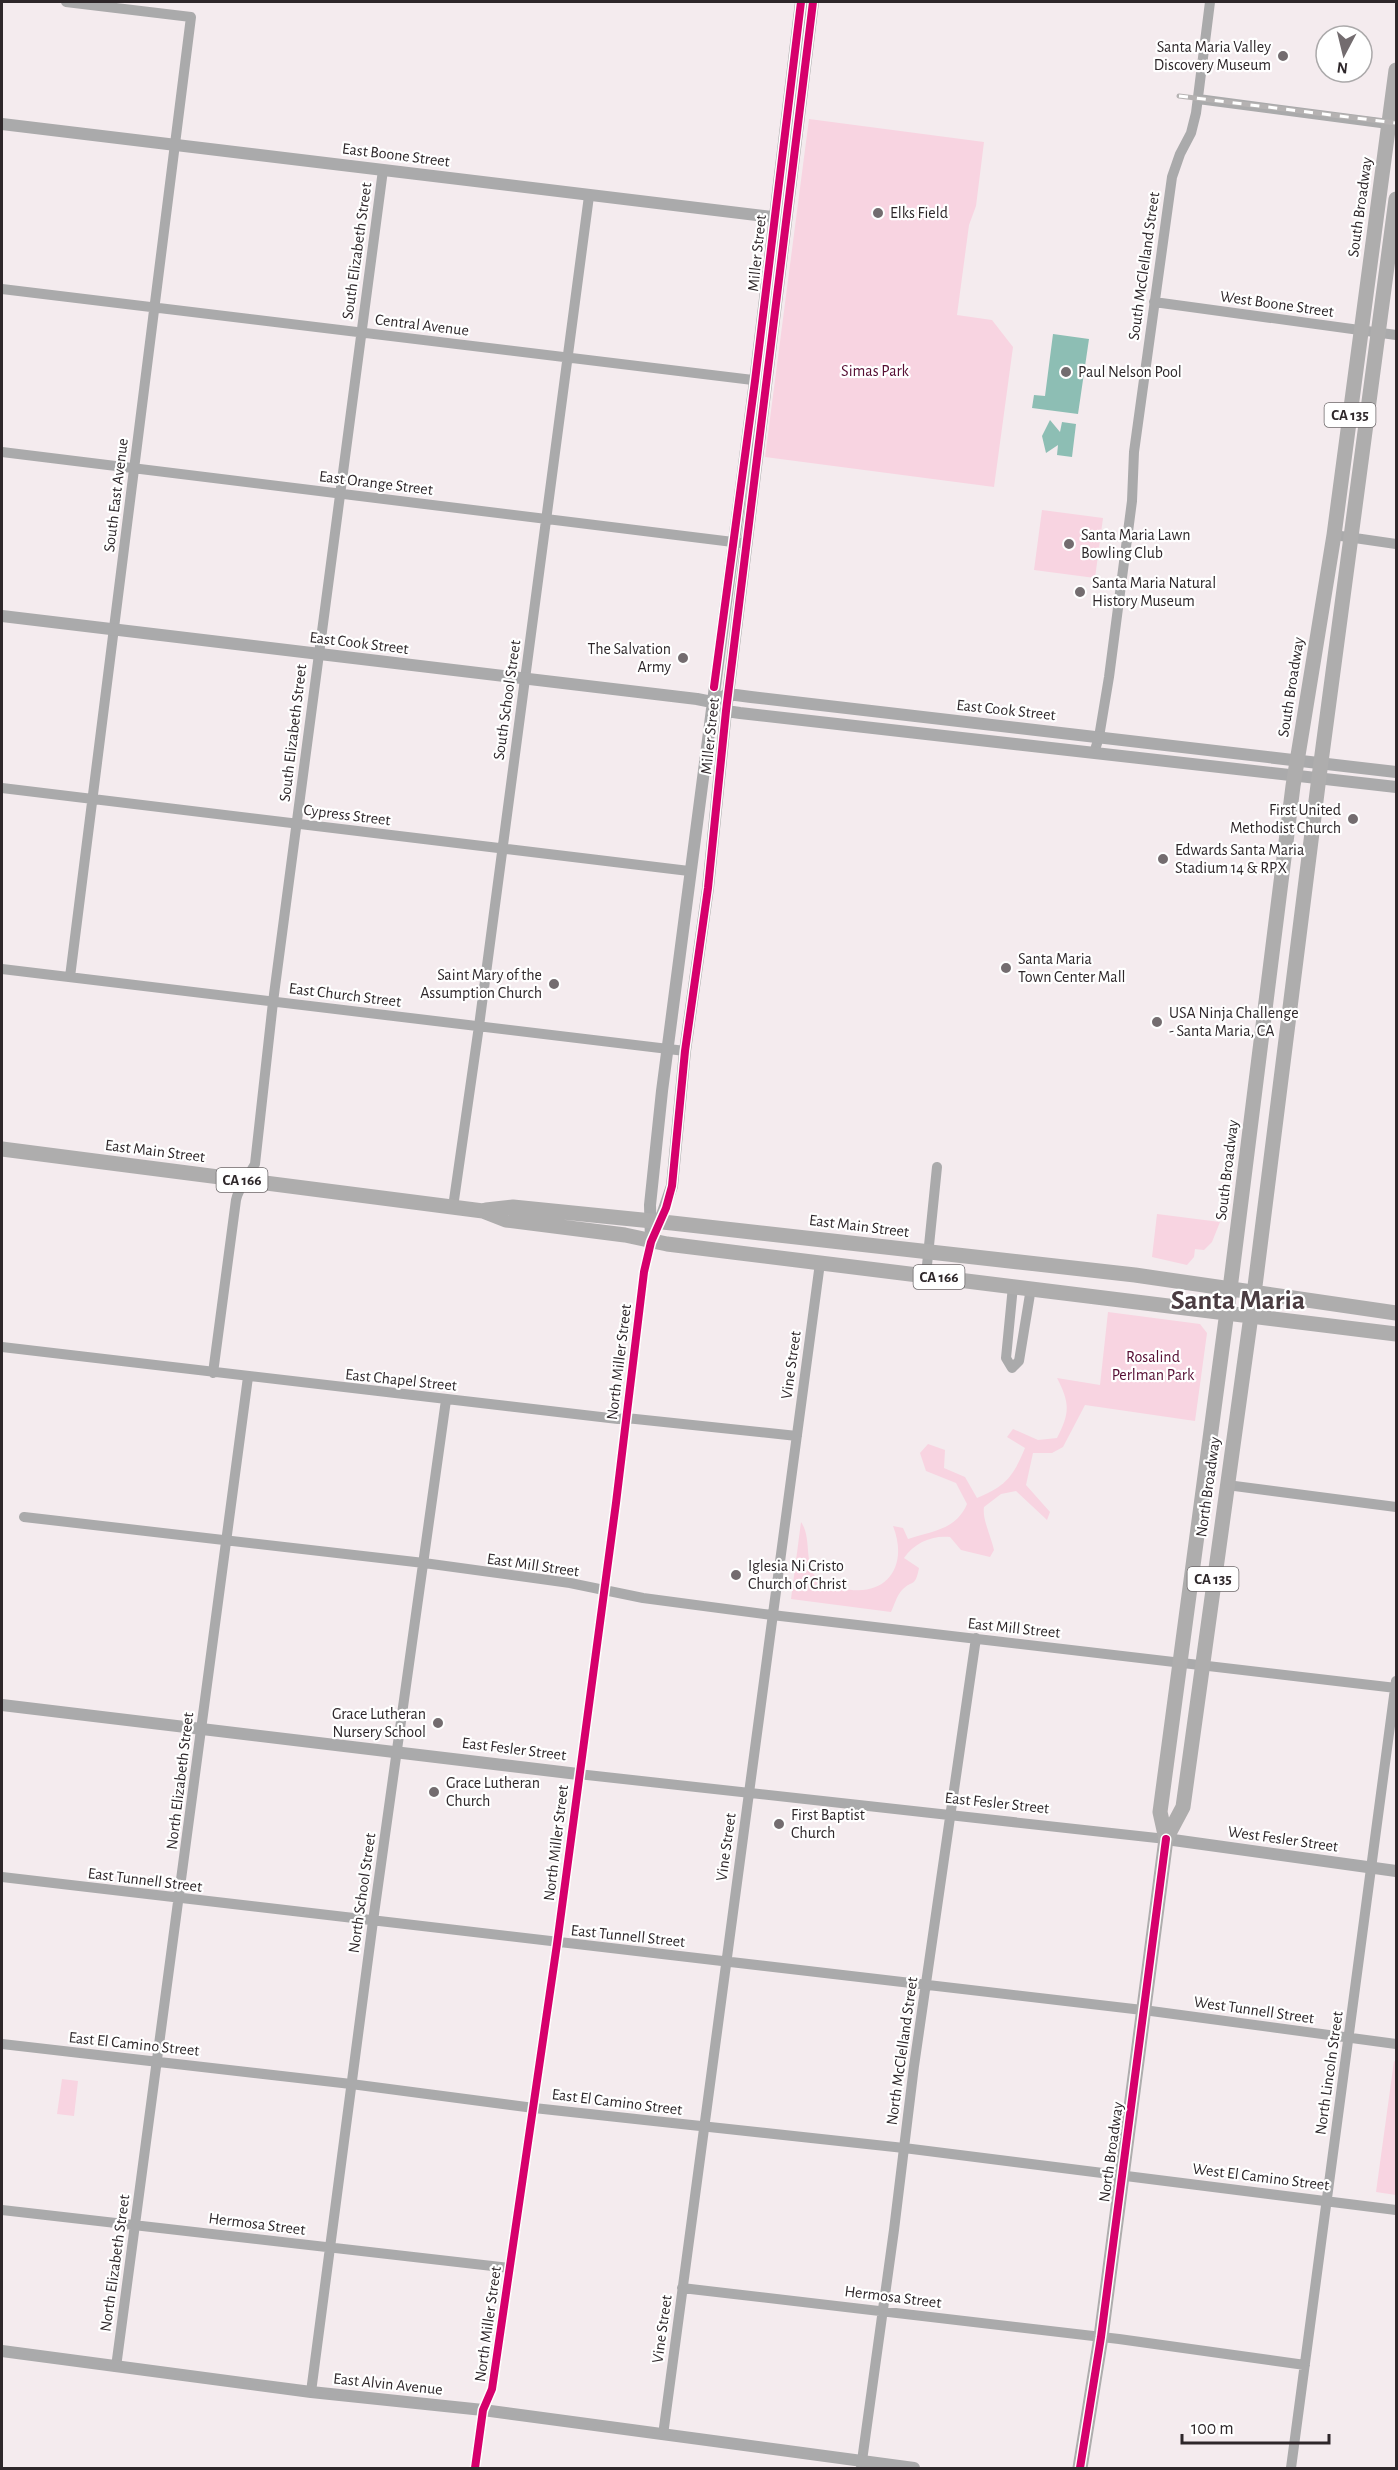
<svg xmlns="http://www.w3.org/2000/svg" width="1398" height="2470" font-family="'Alegreya Sans',sans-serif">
  <rect width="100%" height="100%" fill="#f4ebee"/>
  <path fill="#f8d4e1" d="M809,119L984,142L976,206L969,225L957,315L992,320L1013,347L994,487L765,457Z
    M1042,510L1103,518L1095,578L1034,570Z
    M1157,1214L1220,1222L1212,1242L1204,1250L1195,1249L1194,1257L1187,1265L1152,1257Z
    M1108,1312L1200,1324L1207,1333L1195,1421L1085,1405L1063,1447L1052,1453H1033L1026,1485L1050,1512L1047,1520L1016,1491L1001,1494L984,1507C982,1519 991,1536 994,1550L990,1557L961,1550L950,1537C932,1535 914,1543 904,1558L919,1568C915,1588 913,1579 902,1590C897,1595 894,1606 891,1612L791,1599L801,1522C813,1539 802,1567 820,1581C824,1585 833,1586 838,1587C883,1601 910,1569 893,1526L903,1528L908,1539C932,1531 956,1530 967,1504L956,1483L926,1471L920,1453L928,1444L945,1450L944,1468L965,1477L977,1498C1006,1486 1013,1477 1025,1448L1007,1437L1013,1429L1038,1440L1057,1438C1070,1413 1070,1403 1057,1378L1100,1385Z
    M1394,2061L1396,2062V2195L1376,2192Z
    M62,2079L78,2081L74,2116L57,2114Z"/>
  <path fill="#8dbeb4" d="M1053,334L1089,339L1078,414L1032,408L1034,395L1045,396Z
    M1050,420L1060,432L1062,422L1076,424L1072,457L1057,455L1058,445L1046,453L1042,436Z"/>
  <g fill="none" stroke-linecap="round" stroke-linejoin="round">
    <path stroke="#aaaaab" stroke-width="10" d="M66,2L191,17L70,977
      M1198,99L1396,125
      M2,289L761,381
      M1154,302L1396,335
      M2,452L741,543
      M1334,535L1396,544
      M1094,753L1099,737L1109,677L1132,501L1134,452L1172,177L1180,154L1191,133L1196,113L1210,2
      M2,788L689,871
      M2,969L685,1051
      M453,1207L479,1026L589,196
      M926,1275L937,1167
      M1013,1286L1006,1358L1012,1368L1019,1361L1031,1288
      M2,1347L618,1419L626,1418L797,1436
      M213,1373L236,1200C239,1186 248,1177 255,1164L273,1002L383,170
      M1227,1485L1396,1507
      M24,1517L424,1563L570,1583L643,1598L772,1615L1396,1688
      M578,1774L1166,1839
      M2,1877L1151,2011L1396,2044
      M2,2044L351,2084L534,2108L904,2148L1396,2210
      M2,2210L510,2268
      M682,2288L1119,2339L1305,2365
      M116,2367L248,1377
      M311,2392L373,1921L446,1400
      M663,2435L820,1263
      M475,2468L483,2410L492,2389L557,1944L616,1503L644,1272L651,1242L660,1221
      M861,2468L894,2230L914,2066L976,1638
      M1291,2468L1396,1681"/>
    <path stroke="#aaaaab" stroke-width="12" d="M2,124L781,218
      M2,616L697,699L712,702L726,711L740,713L1396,787
      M722,697L728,694L751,697L1396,772
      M660,1221L672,1186L685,1051L708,888L726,711L813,2
      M651,1242L650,1205L662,1091L755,381L801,2
      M2,1705L578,1774
      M1166,1839L1396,1871
      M2,2351L311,2392L483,2410L914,2468"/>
    <path stroke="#aeadad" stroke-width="15" d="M2,1149L483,1211L506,1220L625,1235L667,1244L1396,1334
      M486,1210L513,1207L672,1223L1135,1275L1396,1313
      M1166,1839L1160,1812L1230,1289L1293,786L1334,535L1396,70
      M1080,2468L1101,2337L1166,1839L1183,1807L1254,1294L1319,777L1396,199"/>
    <defs>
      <path id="rail" d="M1179,96L1396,123"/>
    </defs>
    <use href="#rail" stroke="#b5b2b2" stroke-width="5"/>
    <use href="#rail" stroke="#fff" stroke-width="3" stroke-dasharray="9" stroke-linecap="butt"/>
    <defs>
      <path id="cycleway" d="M714,687L755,381L801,2
        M475,2468L483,2410L492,2389L557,1944L616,1503L644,1272L651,1242L666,1208L672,1186L685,1051L708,888L726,711L813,2
        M1080,2468L1101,2337L1166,1839"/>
    </defs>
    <use href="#cycleway" stroke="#fff" stroke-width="11"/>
    <use href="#cycleway" stroke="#d6006c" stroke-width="8"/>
  </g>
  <g fill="#736c6f" stroke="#fff" stroke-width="2">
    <circle cx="1283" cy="56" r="6"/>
    <circle cx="878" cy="213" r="6"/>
    <circle cx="1066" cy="372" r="6"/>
    <circle cx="1069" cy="544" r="6"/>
    <circle cx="1080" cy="592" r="6"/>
    <circle cx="683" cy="658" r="6"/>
    <circle cx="1353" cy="819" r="6"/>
    <circle cx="1163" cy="859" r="6"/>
    <circle cx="1006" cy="968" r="6"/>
    <circle cx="554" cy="984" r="6"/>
    <circle cx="1157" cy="1022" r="6"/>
    <circle cx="736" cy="1575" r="6"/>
    <circle cx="438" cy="1723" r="6"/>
    <circle cx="434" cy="1792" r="6"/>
    <circle cx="779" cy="1824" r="6"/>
  </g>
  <g text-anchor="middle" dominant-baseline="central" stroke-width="4.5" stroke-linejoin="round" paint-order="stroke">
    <g fill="#fff" stroke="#6d686a" stroke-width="1.5">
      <rect x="1324.5" y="403" width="51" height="24" rx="4.5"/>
      <rect x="216.5" y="1168" width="51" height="24" rx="4.5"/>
      <rect x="913.5" y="1265" width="51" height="24" rx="4.5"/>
      <rect x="1187.5" y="1567" width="51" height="24" rx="4.5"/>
    </g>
    <g font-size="15" font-weight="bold" fill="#2e272a">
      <text x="1350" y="415">CA 135</text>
      <text x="242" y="1180">CA 166</text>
      <text x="939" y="1277">CA 166</text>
      <text x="1213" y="1579">CA 135</text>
    </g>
    <g font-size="16" fill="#2e272a" stroke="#fff" text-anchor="start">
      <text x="1271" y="47" text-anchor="end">Santa Maria Valley<tspan x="1271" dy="18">Discovery Museum</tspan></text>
      <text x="890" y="213">Elks Field</text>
      <text x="1078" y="372">Paul Nelson Pool</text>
      <text x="1081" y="535">Santa Maria Lawn<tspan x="1081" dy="18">Bowling Club</tspan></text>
      <text x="1092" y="583">Santa Maria Natural<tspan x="1092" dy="18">History Museum</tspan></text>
      <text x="671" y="649" text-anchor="end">The Salvation<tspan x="671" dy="18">Army</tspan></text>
      <text x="1341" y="810" text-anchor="end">First United<tspan x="1341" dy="18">Methodist Church</tspan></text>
      <text x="1175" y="850">Edwards Santa Maria<tspan x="1175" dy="18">Stadium 14 &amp; RPX</tspan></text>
      <text x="1018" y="959">Santa Maria<tspan x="1018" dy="18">Town Center Mall</tspan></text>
      <text x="542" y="975" text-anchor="end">Saint Mary of the<tspan x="542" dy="18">Assumption Church</tspan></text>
      <text x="1169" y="1013">USA Ninja Challenge<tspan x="1169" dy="18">- Santa Maria, CA</tspan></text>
      <text x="748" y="1566">Iglesia Ni Cristo<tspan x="748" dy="18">Church of Christ</tspan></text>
      <text x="426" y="1714" text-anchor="end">Grace Lutheran<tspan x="426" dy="18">Nursery School</tspan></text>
      <text x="446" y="1783">Grace Lutheran<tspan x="446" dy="18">Church</tspan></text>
      <text x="791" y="1815">First Baptist<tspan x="791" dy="18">Church</tspan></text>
    </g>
    <g font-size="16" fill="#2e272a" stroke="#fff">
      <text transform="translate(396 155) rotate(7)">East Boone Street</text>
      <text transform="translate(1360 207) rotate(-82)">South Broadway</text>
      <text transform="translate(357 251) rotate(-82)">South Elizabeth Street</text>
      <text transform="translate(757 253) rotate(-84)">Miller Street</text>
      <text transform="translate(1144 266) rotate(-82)">South McClelland Street</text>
      <text transform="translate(1277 304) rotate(8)">West Boone Street</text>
      <text transform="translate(422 325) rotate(7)">Central Avenue</text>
      <text transform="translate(376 483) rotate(7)">East Orange Street</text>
      <text transform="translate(116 495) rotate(-83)">South East Avenue</text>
      <text transform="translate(359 643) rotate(7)">East Cook Street</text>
      <text transform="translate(1291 687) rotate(-81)">South Broadway</text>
      <text transform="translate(507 700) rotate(-82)">South School Street</text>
      <text transform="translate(1006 710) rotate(6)">East Cook Street</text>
      <text transform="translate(293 733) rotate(-83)">South Elizabeth Street</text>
      <text transform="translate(710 736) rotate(-84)">Miller Street</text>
      <text transform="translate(347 815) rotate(7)">Cypress Street</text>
      <text transform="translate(345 995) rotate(7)">East Church Street</text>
      <text transform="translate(155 1151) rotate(7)">East Main Street</text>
      <text transform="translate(1227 1170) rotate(-83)">South Broadway</text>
      <text transform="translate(859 1226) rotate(7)">East Main Street</text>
      <text transform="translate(619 1362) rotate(-83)">North Miller Street</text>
      <text transform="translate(791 1365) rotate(-82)">Vine Street</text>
      <text transform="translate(401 1380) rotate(6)">East Chapel Street</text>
      <text transform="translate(1208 1487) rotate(-82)">North Broadway</text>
      <text transform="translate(533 1565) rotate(8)">East Mill Street</text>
      <text transform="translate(1014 1628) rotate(6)">East Mill Street</text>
      <text transform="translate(514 1749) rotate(7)">East Fesler Street</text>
      <text transform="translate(180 1781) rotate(-83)">North Elizabeth Street</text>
      <text transform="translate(997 1803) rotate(6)">East Fesler Street</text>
      <text transform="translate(1283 1839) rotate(8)">West Fesler Street</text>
      <text transform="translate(556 1843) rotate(-83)">North Miller Street</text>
      <text transform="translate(726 1847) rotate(-82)">Vine Street</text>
      <text transform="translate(145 1880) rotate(7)">East Tunnell Street</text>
      <text transform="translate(362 1893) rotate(-82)">North School Street</text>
      <text transform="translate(628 1936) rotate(6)">East Tunnell Street</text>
      <text transform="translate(1254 2010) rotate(8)">West Tunnell Street</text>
      <text transform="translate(134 2044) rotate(6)">East El Camino Street</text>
      <text transform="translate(902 2051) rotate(-82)">North McClelland Street</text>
      <text transform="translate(1329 2073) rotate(-82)">North Lincoln Street</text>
      <text transform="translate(617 2102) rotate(7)">East El Camino Street</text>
      <text transform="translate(1111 2152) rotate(-82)">North Broadway</text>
      <text transform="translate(1261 2177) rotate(7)">West El Camino Street</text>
      <text transform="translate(257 2224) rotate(7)">Hermosa Street</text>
      <text transform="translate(115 2263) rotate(-82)">North Elizabeth Street</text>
      <text transform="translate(893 2297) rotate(7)">Hermosa Street</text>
      <text transform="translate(488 2324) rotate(-82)">North Miller Street</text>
      <text transform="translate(662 2329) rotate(-82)">Vine Street</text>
      <text transform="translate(388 2384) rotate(6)">East Alvin Avenue</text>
    </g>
    <g font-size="16" fill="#550d32" stroke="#fff">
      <text x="875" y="371">Simas Park</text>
      <text x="1153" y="1357">Rosalind<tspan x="1153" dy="18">Perlman Park</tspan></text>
    </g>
    <g font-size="28" font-weight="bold" fill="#4b3d42" stroke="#fff">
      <text x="1238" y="1301">Santa Maria</text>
    </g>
  </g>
  <rect width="1398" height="2470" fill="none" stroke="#2e272a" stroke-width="6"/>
  <g transform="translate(1344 54) rotate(187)"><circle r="28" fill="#ffffff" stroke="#aba9aa" stroke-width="1.5"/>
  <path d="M0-4.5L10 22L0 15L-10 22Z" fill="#736c6f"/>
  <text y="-9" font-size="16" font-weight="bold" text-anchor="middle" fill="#2e272a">N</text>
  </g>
  <path d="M1182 2434v9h147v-9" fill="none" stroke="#2e272a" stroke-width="3"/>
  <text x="1191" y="2434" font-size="18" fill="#2e272a" stroke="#ffffff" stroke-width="4.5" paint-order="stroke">100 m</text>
</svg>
